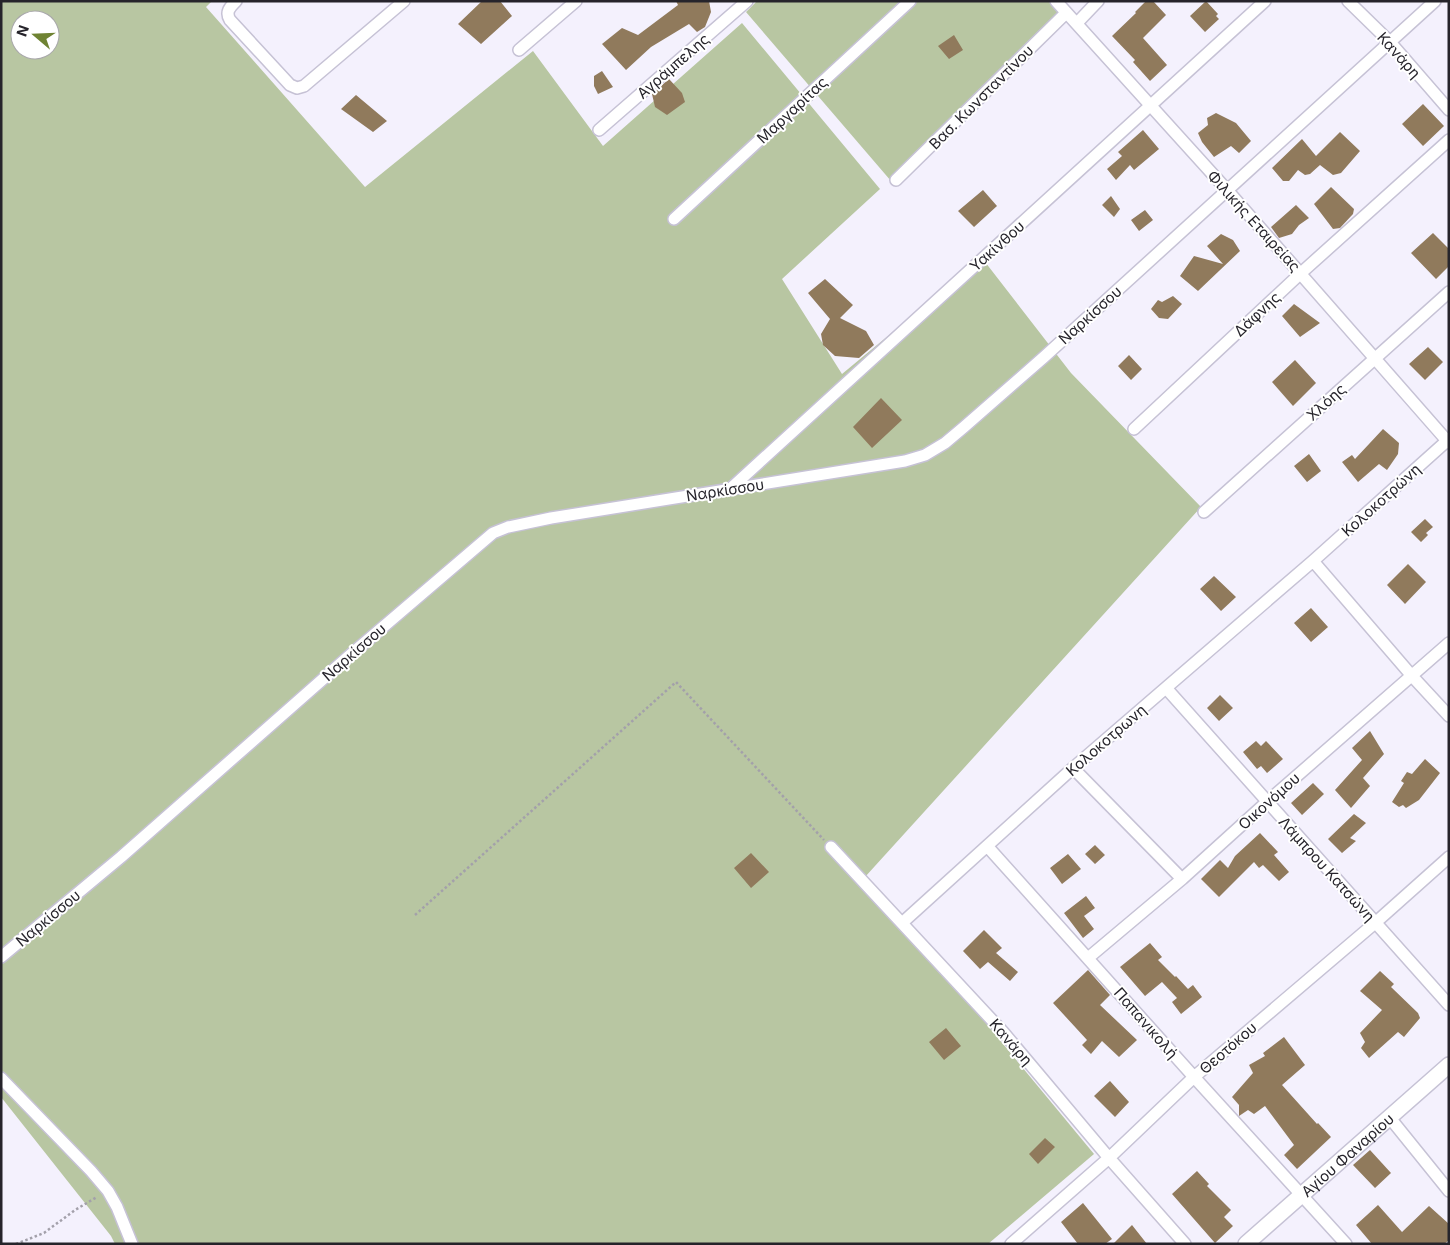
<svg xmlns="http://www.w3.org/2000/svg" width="1450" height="1245" font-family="Inter,sans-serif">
  <rect width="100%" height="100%" fill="#f4f1fd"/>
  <path fill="#b8c6a2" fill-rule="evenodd" d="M1,1H212L206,7L365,187L533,51L603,146L742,23L880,189L782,279L842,374L982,258L1071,373L1201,507L865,877L1094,1154L988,1244H115L111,1236L1,1097ZM20,20H50V50H20Z
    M757,1H1051L1060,13L891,181L746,12Z"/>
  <path fill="#907a5c" d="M482,1H500L512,16L481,44L458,24Z
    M676,1H709L711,12L705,27L697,32L689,24L651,47L626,70L602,44L622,28L638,35L678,5Z
    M1146,1H1153L1166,15L1143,38L1167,65L1150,81L1133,62L1135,60L1112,36L1136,13L1135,12Z
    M1206,1L1218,14L1216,16L1219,19L1205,32L1190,16Z
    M954,35L963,50L949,59L938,46Z
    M602,71L613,87L598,94L594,86V76Z
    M669,79L682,93L685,102L667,115L655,107L652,94Z
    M356,95L387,121L373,132L341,109Z
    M1423,104L1444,126L1423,146L1402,124Z
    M1216,113L1236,123L1251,141L1239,153L1231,146L1214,157L1202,142L1198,133L1208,125L1207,118Z
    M1143,130L1159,149L1134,170L1130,165L1116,180L1107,169L1122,156L1118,152Z
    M1340,132L1360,151L1341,173L1333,175L1320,165L1310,174L1305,175L1298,170L1289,181H1283L1272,168L1302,139L1316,156Z
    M1331,187L1354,209L1353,214L1340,228L1333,229L1314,204Z
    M983,190L997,206L974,227L958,211Z
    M1111,196L1120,209L1114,217L1102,205Z
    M1296,205L1309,218L1299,225L1292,234L1279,238L1271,227Z
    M1145,210L1153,220L1139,231L1131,220Z
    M1433,233L1449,249V266L1436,279L1411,253Z
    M1221,234L1233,240L1240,251L1198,291L1180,276L1194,256L1223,264L1207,246Z
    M825,279L853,305L840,318L866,331L874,345L859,358L835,356L823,345L821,334L830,319L808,293Z
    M1173,296L1182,304L1168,319L1159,318L1151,309L1158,300L1162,302Z
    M1294,304L1320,323L1300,337L1282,316Z
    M1428,347L1443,362L1425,380L1409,364Z
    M1129,355L1142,369L1131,380L1118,366Z
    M1295,360L1316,383L1293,406L1272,382Z
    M881,398L902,420L872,448L853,427Z
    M1383,429L1399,443L1398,454L1387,470L1379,464L1358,482L1342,462L1352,455L1355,459Z
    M1309,454L1321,471L1307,482L1294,466Z
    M1425,519L1433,527L1426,533L1428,535L1421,542L1411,532Z
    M1408,564L1426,582L1405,604L1387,585Z
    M1214,576L1236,597L1221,611L1200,589Z
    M1311,608L1328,627L1311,642L1294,623Z
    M1220,695L1233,708L1219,721L1207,708Z
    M1370,731L1384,754L1363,778L1370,786L1351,808L1335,790L1362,760L1352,748Z
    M1256,741L1261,746L1266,741L1283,759L1267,773L1261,766L1257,769L1243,752Z
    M1425,759L1440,773L1419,800L1406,808L1403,805L1399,807L1392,802L1404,783L1401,781L1407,772L1412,774Z
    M1313,783L1324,794L1302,815L1291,803Z
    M1354,814L1366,823L1350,838L1356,841L1342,853L1328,839Z
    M1260,833L1278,852L1274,855L1289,872L1279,881L1263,865L1259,868L1254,862L1219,897L1201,879L1220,860L1228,868L1235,856Z
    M1095,845L1105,855L1095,864L1085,854Z
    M751,853L769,872L751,888L734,868Z
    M1068,854L1081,869L1062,884L1050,868Z
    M1086,896L1095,908L1084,916L1094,929L1083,938L1064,913Z
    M984,930L1002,948L996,953L1018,972L1010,981L988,962L980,969L963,951Z
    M1150,943L1162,957L1158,960L1175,977L1176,976L1188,989L1193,985L1202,997L1181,1014L1172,1002L1177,998L1162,982L1145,996L1120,967Z
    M1088,970L1110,995L1100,1005L1137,1040L1119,1057L1102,1041L1091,1054L1082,1045L1087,1040L1053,1003Z
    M1380,971L1394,984L1391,987L1418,1013L1420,1018L1404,1037L1398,1032L1369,1058L1361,1048L1365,1042L1360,1033L1382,1010L1360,991Z
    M946,1028L961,1046L944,1060L929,1042Z
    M1284,1037L1305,1065L1282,1085L1317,1124L1318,1123L1331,1137L1297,1169L1284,1155L1294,1145L1265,1106L1254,1114L1248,1110L1239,1116V1105L1232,1097L1253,1073L1249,1065L1265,1056L1263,1053Z
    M1110,1081L1129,1102L1115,1117L1094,1096Z
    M1045,1138L1055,1147L1038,1164L1029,1154Z
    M1370,1150L1391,1173L1375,1188L1353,1165Z
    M1197,1171L1209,1184L1207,1186L1231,1210L1224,1217L1233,1226L1215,1243L1172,1194Z
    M1083,1203L1112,1239L1105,1244H1078L1061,1222Z
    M1378,1205L1402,1232L1429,1206L1449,1224L1448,1241L1444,1244H1372L1356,1225Z
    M1132,1225L1147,1244H1113Z"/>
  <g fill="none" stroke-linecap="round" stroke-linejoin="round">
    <defs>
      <path id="minor" d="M236,1C230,7 225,12 230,20L290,85L297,88L304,86L404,1
        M1056,1L1227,190L1449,443
        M1348,1L1390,42L1449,110
        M1077,23L1098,1
        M519,50L576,1
        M599,130L747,1
        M896,180L1066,13
        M674,219L910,1
        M1134,429L1301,273L1449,140
        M729,490L1265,1
        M1204,512L1449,292
        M1313,561L1412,676L1449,716
        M1166,688L1449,1005
        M1073,768L1182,879
        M987,846L1194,1077L1346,1244
        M831,847L1003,1032L1109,1158L1185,1244
        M902,923L1073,768L1313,561L1449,439
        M1,957L121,857L348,657L493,533L508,527L551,518L905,461L925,455L945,443L964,427L1044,357L1435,1
        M1088,958L1182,879L1267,802L1449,643
        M1,1078L91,1171L108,1191L117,1207L132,1244
        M1390,1118L1449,1191
        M1011,1244L1109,1158L1194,1077L1375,923L1449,857"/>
      <g id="tertiary">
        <path id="s1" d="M1246,1244L1449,1065"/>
      </g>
    </defs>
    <use href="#minor" stroke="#c6c2d5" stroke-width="14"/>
    <use href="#tertiary" stroke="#c6c2d5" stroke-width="18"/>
    <path stroke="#a3a0aa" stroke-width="2.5" stroke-dasharray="2.5 2.5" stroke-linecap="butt" d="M415,915L676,682L824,840
      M16,1244L44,1233L75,1210L97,1197"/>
    <use href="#minor" stroke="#fff" stroke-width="11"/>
    <use href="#tertiary" stroke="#fff" stroke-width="15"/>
  </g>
  <g text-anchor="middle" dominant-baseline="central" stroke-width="4" stroke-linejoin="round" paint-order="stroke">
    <g font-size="15" fill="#26242b" stroke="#fff">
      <text transform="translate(1399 55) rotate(48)">Κανάρη</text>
      <text transform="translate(673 66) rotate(-41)">Αγράμπελης</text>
      <text transform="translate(981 97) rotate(-45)">Βασ. Κωνσταντίνου</text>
      <text transform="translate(792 110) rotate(-43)">Μαργαρίτας</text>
      <text transform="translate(1254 221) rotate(48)">Φιλικής Εταιρείας</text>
      <text transform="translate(997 246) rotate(-42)">Υακίνθου</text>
      <text transform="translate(1257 314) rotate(-43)">Δάφνης</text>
      <text transform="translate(1090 315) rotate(-42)">Ναρκίσσου</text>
      <text transform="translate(1326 402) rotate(-42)">Χλόης</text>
      <text transform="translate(725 490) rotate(-9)">Ναρκίσσου</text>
      <text transform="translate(1381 500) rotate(-42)">Κολοκοτρώνη</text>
      <text transform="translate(354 652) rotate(-41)">Ναρκίσσου</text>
      <text transform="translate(1106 740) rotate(-41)">Κολοκοτρωνη</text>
      <text transform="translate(1269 801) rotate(-42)">Οικονόμου</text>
      <text transform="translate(1327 869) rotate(48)">Λάμπρου Κατσώνη</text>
      <text transform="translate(48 918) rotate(-40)">Ναρκίσσου</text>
      <text transform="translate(1146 1023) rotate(49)">Παπανικολή</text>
      <text transform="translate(1011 1042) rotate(49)">Κανάρη</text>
      <text transform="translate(1228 1048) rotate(-41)">Θεοτόκου</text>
      <text stroke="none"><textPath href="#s1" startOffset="135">Αγίου Φαναρίου</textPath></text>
    </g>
  </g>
  <rect width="1450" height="1245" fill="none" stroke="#26242b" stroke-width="5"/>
  <g transform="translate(35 35) rotate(289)"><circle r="24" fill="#ffffff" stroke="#a8a7aa"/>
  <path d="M0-4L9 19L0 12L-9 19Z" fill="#6f8333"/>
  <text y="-8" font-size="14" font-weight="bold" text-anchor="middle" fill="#26242b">N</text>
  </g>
</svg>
